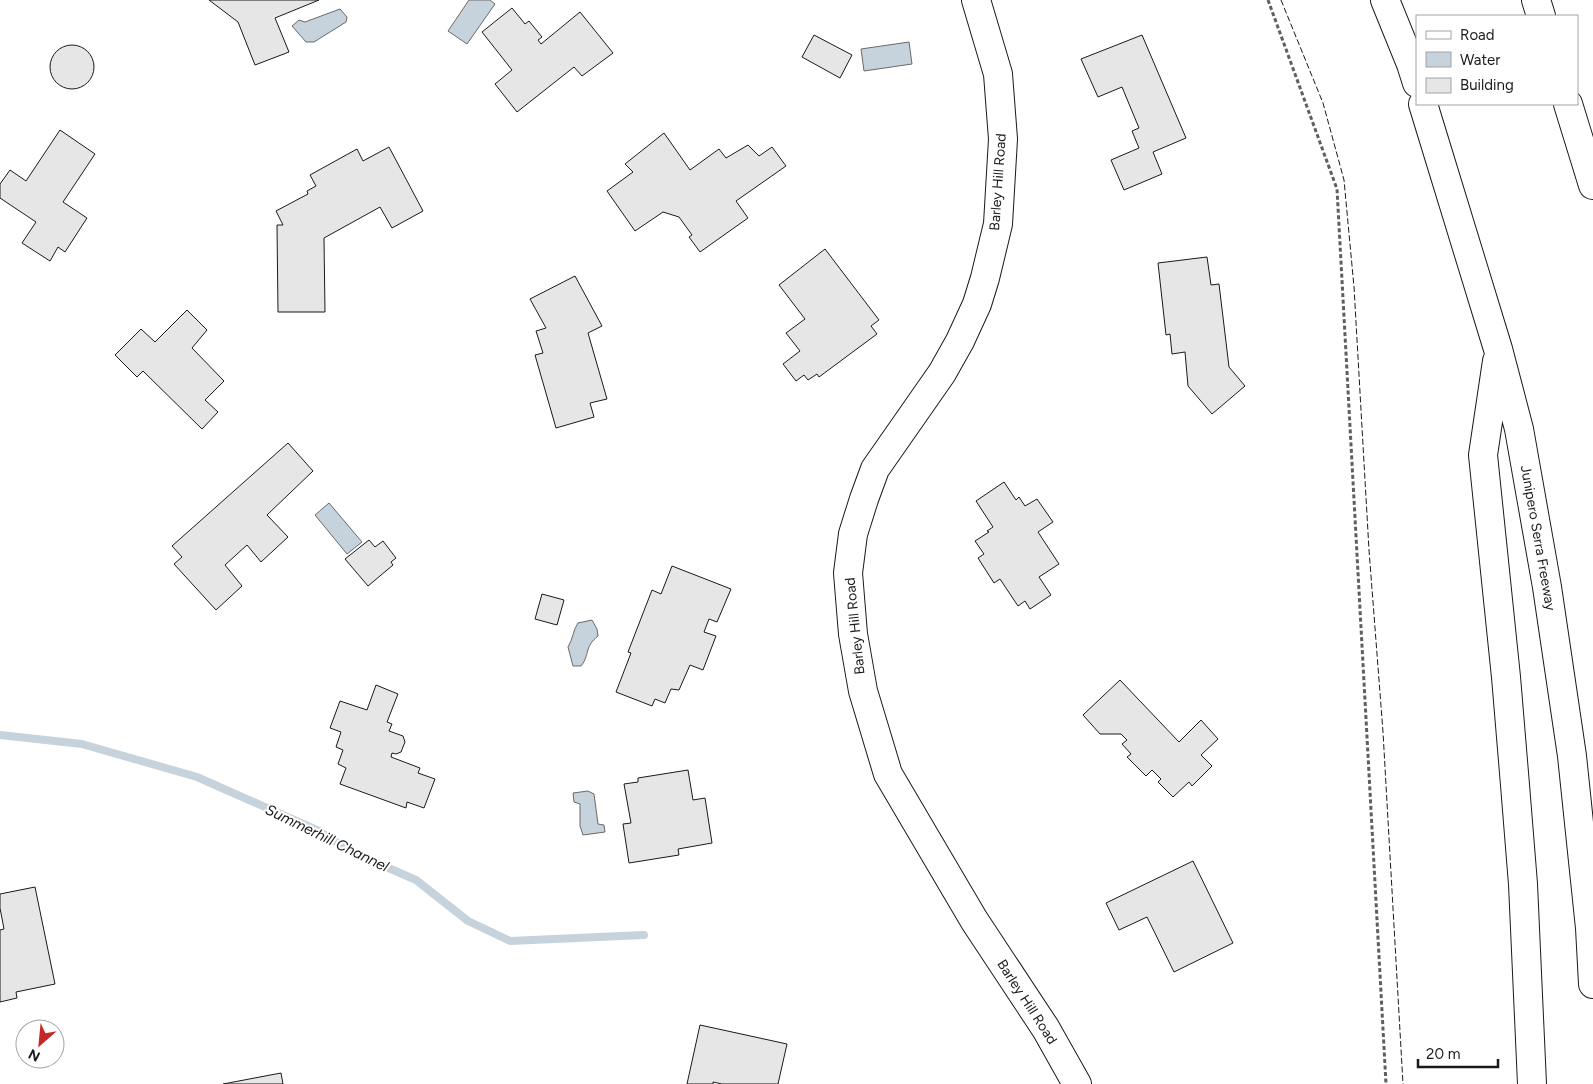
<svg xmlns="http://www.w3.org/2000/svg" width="1593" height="1084" font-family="Figtree,sans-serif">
  <rect width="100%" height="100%" fill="#fff"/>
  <path fill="#c6d2dc" stroke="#6a6a6a" d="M469,0H490L495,4L467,44L448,31Z
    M340,9L347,17L346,22L314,42H306L292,26L299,20L305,22Z
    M909,42L912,64L864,71L861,49Z
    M329,503L362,542L347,554L315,515Z
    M592,620L597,629L598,636C584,647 590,655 581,666H573L568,647C573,639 573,630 578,623Z
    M588,791L594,794L598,824L604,825L605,832L583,835L580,826V804L574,802L573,793Z"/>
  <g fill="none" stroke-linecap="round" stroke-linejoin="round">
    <path stroke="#c6d2dc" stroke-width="8" d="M0,735L82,744L197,777L319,831L352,852L416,880L468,921L510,941L644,935"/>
  </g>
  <path fill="#e6e6e6" stroke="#1a1a1a" d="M209,0H319L275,18L289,52L255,65L238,22Z
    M512,8L525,24L529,21L542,37L538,40L541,44L580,12L613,53L582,76L574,67L517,112L495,84L512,70L482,32Z
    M814,35L852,55L840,78L802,57Z
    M1142,35L1186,138L1153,152L1162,174L1124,190L1111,160L1139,148L1132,131L1139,128L1122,87L1098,97L1081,59Z
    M50 67a22 22 0 1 1 44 0a22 22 0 1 1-44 0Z
    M60,130L95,154L63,202L87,218L65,252L58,247L50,261L22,243L36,222L0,198V184L10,170L26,181Z
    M664,133L690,170L719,149L726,158L748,145L759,156L772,147L786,166L736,201L748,218L700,252L689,237L692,235L679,217L663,212L635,231L607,191L633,172L625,164Z
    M389,147L423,211L392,228L380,207L324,238L325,312H278L277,225H283L276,211L308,194L307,191L316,186L310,175L357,149L363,161Z
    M825,249L879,320L871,326L877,334L819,377L817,374L808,380L804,375L796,381L783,364L800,351L786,333L805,319L779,285Z
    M1207,257L1211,285L1219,284L1229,367L1245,386L1212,414L1188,386L1185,352L1172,354L1170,334L1166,335L1158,263Z
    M575,276L602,326L588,333L607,399L590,403L594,417L556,428L535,355L543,353L536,331L546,328L530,299Z
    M187,310L207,330L192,348L224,381L205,400L218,412L202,429L143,371L137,377L115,355L141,329L155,342Z
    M288,443L313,471L267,515L288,537L261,562L247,545L225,565L242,586L216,610L174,564L182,557L172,546Z
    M1004,482L1016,500L1019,497L1025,506L1037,499L1053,522L1038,532L1059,564L1039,577L1051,595L1030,609L1025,601L1018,606L1000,579L994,583L978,558L984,554L975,541L989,532L987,531L993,527L976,501Z
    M369,540L375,547L383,541L396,558L391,562L393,565L368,586L345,559Z
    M672,566L731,589L717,622L709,619L704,632L716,636L703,670L690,665L679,690L671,689L665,703L655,699L652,706L616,692L631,653L628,652L652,590L661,594Z
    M542,594L564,600L557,625L535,619Z
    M1120,680L1179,742L1201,720L1218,739L1201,755L1212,766L1192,786L1189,782L1173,797L1158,782L1161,779L1152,770L1146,776L1127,757L1131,754L1122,744L1127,740L1121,734H1100L1083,715Z
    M376,685L398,694L387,722L392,724L389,731L403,736L405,742L401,752L396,754L392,753L391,757L420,768L418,773L435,779L424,808L407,802L406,808L340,784L346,768L338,764L343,750L336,747L341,732L330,728L340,701L367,710Z
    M688,770L693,800L705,798L712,843L678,849L679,855L629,863L623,824L631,823L624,784L638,782V778Z
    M1193,861L1233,943L1174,972L1147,917L1119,930L1106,903Z
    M35,887L55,984L16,992L17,998L0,1002V930L4,929L0,908V894Z
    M700,1025L787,1044L778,1084H722L713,1082V1084H687Z
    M281,1073L283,1084H223Z"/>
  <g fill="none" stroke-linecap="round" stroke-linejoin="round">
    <defs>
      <path id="minor" d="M976,0L998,74L1003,139L998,224L985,278L977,304L960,341L942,373L875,469L864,499L853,534L848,573L853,634L863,691L888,774L974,920L1046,1029L1077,1084"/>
      <path id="highway" d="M1385,0L1411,64L1417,83
        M1536,0L1541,16
        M1423,104L1498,349L1519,429L1547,587L1572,756L1590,928L1593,984
        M1568,104L1593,185
        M1497,361L1483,455L1506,677L1515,785L1523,884L1532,1084"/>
    </defs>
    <use href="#minor" stroke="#1a1a1a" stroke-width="30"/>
    <use href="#highway" stroke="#1a1a1a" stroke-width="30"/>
    <path stroke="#5f5f5f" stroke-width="3" stroke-dasharray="4 2.5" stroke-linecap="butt" d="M1268,0L1337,189L1386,1084"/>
    <use href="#minor" stroke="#fff" stroke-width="28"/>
    <use href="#highway" stroke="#fff" stroke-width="28"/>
    <path stroke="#1a1a1a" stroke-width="1" stroke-dasharray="6 2.5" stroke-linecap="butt" d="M1281,0L1323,103L1344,180L1354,287L1369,550L1383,732L1403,1084"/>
  </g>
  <g text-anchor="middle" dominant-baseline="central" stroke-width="4" stroke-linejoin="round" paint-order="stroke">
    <g font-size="14" fill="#1a1a1a" stroke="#fff">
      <text transform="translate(998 182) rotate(-86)">Barley Hill Road</text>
      <text transform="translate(1538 538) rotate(80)">Junipero Serra Freeway</text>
      <text transform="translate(855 626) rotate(-96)">Barley Hill Road</text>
      <text transform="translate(1027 1002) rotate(57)">Barley Hill Road</text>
    </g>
    <g font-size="15" font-style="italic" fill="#1a1a1a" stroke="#fff">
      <text transform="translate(327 838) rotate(26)">Summerhill Channel</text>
    </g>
  </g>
  <rect x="1416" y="15" width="162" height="90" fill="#ffffff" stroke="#a3a3a3"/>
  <rect x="1426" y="31" width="25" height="8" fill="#ffffff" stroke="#a3a3a3"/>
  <text x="1460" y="40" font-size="15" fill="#1a1a1a">Road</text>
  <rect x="1426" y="52" width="25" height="15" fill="#c6d2dc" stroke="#a3a3a3"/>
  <text x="1460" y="65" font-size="15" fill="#1a1a1a">Water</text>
  <rect x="1426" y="78" width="25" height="15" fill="#e6e6e6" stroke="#a3a3a3"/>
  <text x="1460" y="90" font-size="15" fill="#1a1a1a">Building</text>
  <g transform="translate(40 1044) rotate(207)"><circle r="24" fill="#ffffff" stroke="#a3a3a3"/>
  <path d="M0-4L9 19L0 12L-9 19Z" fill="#c62828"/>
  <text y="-8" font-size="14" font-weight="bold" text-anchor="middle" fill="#1a1a1a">N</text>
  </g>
  <path d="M1418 1059v8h80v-8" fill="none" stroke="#1a1a1a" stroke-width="2.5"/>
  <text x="1426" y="1059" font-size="15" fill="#1a1a1a" stroke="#ffffff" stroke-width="4" paint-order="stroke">20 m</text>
</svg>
